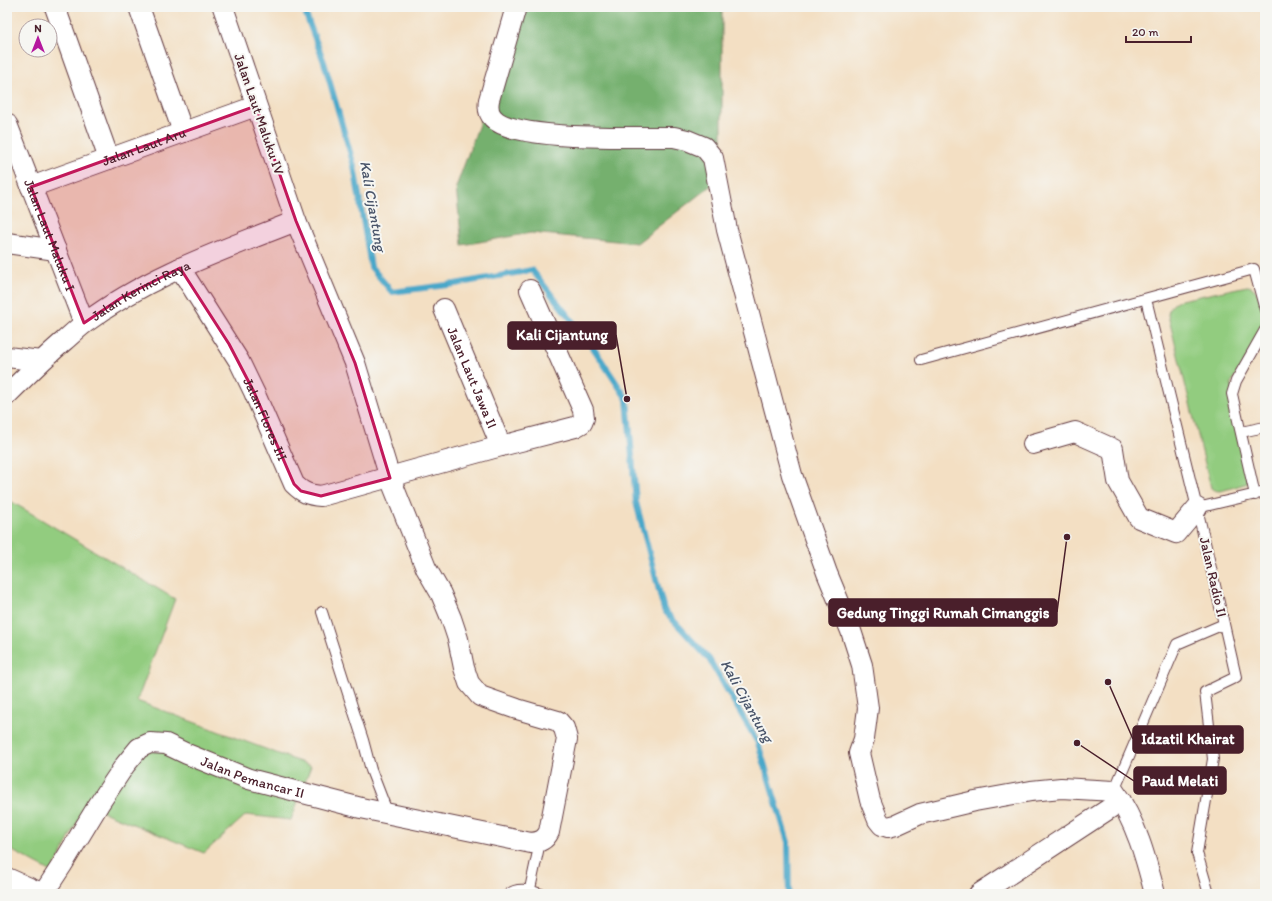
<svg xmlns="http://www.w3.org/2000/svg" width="1272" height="901" font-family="Itim,sans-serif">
  <rect width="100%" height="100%" fill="#f6f6f2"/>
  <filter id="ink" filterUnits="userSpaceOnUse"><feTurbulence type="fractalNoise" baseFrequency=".025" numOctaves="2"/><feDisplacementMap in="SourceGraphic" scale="8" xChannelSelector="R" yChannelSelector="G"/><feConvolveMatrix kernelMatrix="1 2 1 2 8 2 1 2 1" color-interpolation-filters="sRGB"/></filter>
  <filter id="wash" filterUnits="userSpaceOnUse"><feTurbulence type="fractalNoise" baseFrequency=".012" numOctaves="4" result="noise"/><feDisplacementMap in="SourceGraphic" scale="16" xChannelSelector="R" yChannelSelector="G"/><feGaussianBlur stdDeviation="0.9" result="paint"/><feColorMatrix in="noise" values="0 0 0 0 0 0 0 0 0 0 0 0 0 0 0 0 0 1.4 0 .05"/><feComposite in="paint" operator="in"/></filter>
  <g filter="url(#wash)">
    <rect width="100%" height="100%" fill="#f3dfc3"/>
    <path fill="#92cc7f" stroke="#6e7655" d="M1247,286C1249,286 1252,287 1253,288C1261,294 1265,319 1265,328L1231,383L1248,483L1221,491C1218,491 1214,491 1211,488L1168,315C1169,306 1174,303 1181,300Z
      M7,499L175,599L137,701L311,766L291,820L246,815L204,853L86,805L52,872L7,848Z"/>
    <path fill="#75b06e" stroke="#60684c" d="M522,7H722V177L637,243L531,233L462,245L456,187Z"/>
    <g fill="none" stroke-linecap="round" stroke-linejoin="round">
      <path stroke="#4aa7c9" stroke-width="6" d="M303,7L324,62L354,166L371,267L392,292L455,284L532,270L592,346L627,399L636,502L664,610L709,659L758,743L788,842L789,894"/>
    </g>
  </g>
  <g filter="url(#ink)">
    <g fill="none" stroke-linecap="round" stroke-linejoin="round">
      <defs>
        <path id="service" d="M1146,299L1197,508
          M921,360L1254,269L1265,310
          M1241,432L1265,427
          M1255,495L1232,394L1236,381L1265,330
          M322,612L352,706L363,740L371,770L388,814
          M1114,791L1177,644L1224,624L1197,508L1265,492
          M530,889L540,842
          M509,894C517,887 532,890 541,894
          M1209,894L1197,853L1213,759L1205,692L1236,677L1224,624"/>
        <g id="minor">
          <path d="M55,7L109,159"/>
          <path d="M139,7L183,132"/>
          <path d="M516,7L489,100C488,106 488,113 493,118C514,142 639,136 674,137L687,140L704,147L713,158L727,230L792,475L827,573L851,631L862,665L868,708L864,739L859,753L870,800L878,820L882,825L888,827L896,825L920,814L975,801L1031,791L1061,788L1114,791C1136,821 1146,859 1155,894"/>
          <path id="s1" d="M7,124L84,323"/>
          <path id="s2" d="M31,187L256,106"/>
          <path d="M7,243L56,250"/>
          <path id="s3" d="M180,268L239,361L254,392L294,484C303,493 309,495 321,496L501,446L575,427L582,423L584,418L583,410L530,290"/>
          <path id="s4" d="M444,309L501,446"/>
          <path d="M7,357L41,361"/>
          <path id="s5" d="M7,395C26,376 44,358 64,341C71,335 78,328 85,323C149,275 223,250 296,221"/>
          <path d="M1033,444L1075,432L1113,449L1118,481L1139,518L1176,533L1197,508"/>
          <path d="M7,878L43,894"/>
          <path id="s6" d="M43,894L62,865L99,804L125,765L139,748L150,743L166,744L187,754L249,779L361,808L531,843C540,842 545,840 549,832L567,739L564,728L558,721L517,709L480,696L469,683L464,668L458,639L451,618L441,594L426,568L390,478L355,363L296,221L223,7"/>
          <path d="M979,894L1121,801"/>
        </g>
      </defs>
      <use href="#service" stroke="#633c42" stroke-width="12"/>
      <use href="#minor" stroke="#633c42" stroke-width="22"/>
      <use href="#service" stroke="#fff" stroke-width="10"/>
      <use href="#minor" stroke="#fff" stroke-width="20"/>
    </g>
  </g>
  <path fill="#c2185b" fill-opacity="0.2" stroke="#c2185b" stroke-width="3" stroke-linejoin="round" d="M256,106L296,221L355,363L390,478L321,496L301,491L294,484L254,392L229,344L180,268L121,298L84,323L31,187Z"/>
  <g text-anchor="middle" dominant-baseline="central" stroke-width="4" stroke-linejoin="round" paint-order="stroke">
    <g font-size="14" fill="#4a1f2b" stroke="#f6f6f2">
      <text transform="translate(259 114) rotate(71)">Jalan Laut Maluku IV</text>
      <text stroke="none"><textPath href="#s2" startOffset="120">Jalan Laut Aru</textPath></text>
      <text stroke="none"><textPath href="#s1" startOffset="119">Jalan Laut Maluku I</textPath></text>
      <text stroke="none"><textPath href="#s5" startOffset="171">Jalan Kerinci Raya</textPath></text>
      <text stroke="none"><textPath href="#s4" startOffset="74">Jalan Laut Jawa II</textPath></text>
      <text stroke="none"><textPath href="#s3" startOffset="174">Jalan Flores III</textPath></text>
      <text transform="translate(1213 577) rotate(77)">Jalan Radio II</text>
      <text stroke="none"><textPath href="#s6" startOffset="296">Jalan Pemancar II</textPath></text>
    </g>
    <g font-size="15" font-style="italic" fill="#4a556a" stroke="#f6f6f2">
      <text transform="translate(373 206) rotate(80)">Kali Cijantung</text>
      <text transform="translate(747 701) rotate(61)">Kali Cijantung</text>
    </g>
  </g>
  <path fill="none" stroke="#4a1f2b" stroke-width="1.5" d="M627 399L616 335M1067 537L1057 612M1108 682L1133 739M1077 743L1134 781"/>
  <g fill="#4a1f2b" stroke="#f6f6f2" stroke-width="1.5">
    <circle cx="627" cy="399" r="4"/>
    <circle cx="1067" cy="537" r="4"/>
    <circle cx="1108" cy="682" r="4"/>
    <circle cx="1077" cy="743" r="4"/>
  </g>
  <g fill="#4a1f2b" stroke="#4a1f2b" stroke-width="1.5">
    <rect x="508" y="322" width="108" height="27" rx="4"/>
    <rect x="829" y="599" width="228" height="27" rx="4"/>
    <rect x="1133" y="726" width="110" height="27" rx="4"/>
    <rect x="1134" y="767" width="92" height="27" rx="4"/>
  </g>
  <g font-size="15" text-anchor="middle" font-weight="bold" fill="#fff">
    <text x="562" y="340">Kali Cijantung</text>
    <text x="943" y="618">Gedung Tinggi Rumah Cimanggis</text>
    <text x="1188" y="744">Idzatil Khairat</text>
    <text x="1180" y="786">Paud Melati</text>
  </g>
  <rect width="1272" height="901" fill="none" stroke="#f6f6f2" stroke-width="24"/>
  <g transform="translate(38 38)"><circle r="19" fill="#f6f6f2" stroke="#b1a0a2"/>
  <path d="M0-3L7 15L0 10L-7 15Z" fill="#b5179e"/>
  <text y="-6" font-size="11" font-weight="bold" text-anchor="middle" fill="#4a1f2b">N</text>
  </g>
  <path d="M1126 36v6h65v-6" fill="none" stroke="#4a1f2b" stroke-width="2"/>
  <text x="1132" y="36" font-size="12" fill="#4a1f2b" stroke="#f6f6f2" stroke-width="3" paint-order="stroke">20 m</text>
</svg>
